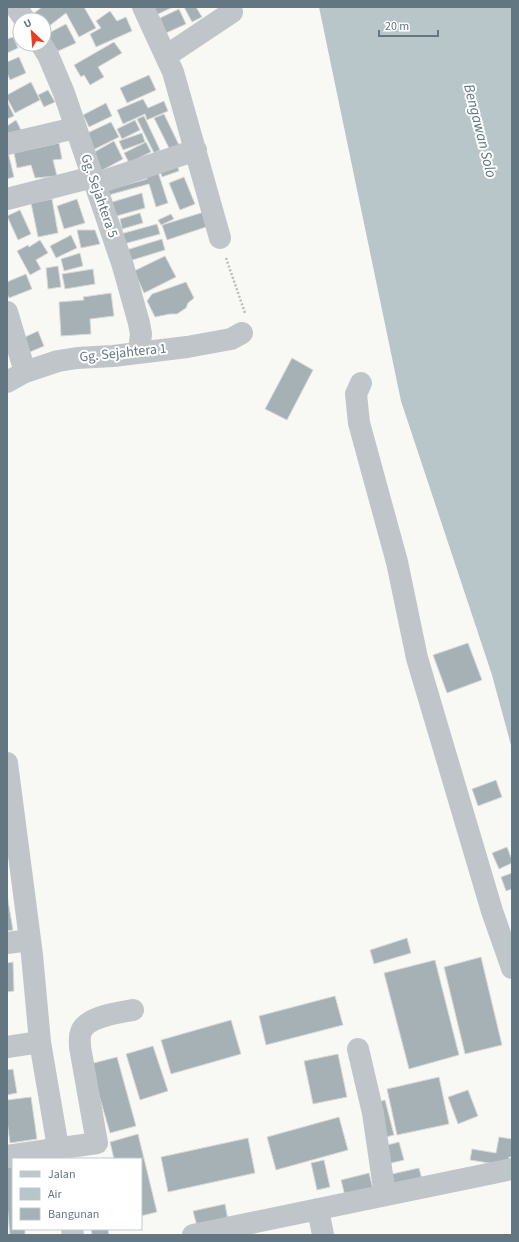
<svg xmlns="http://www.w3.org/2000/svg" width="519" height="1242" font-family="'Source Sans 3',sans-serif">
  <rect width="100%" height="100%" fill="#f8f8f5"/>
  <path fill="#b8c6c9" d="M319,7H512V749L492,675L401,401Z"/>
  <path fill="#a5b1b5" stroke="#dadad8" d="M42,7H84L96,28L79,37L66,13L44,30V20H37L33,14Z
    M149,7H173L154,16Z
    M184,7H196L202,17L192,22Z
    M179,9L186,24L166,33L160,18Z
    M110,11L117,21L126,17L132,31L96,47L90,34L101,28L96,21Z
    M66,24L76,43L56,52L47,34Z
    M13,37L18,48L7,53V39Z
    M114,42L122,53L98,67L104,77L90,85L84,75L81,77L74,65Z
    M19,57L26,73L10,80L7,73V62Z
    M149,75L156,90L127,103L120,88Z
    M31,82L40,100L15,113L7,98V95Z
    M48,90L55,102L44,107L38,95Z
    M143,99L148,108L164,101L168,111L147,120L145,114L123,124L117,110Z
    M7,101L14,116L7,119Z
    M106,103L112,116L89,127L83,115Z
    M164,114L179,145L170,150L154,118Z
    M144,116L160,150L154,153L137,119Z
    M16,120L21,130L10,137L7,132V126Z
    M135,120L140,130L122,139L117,129Z
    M111,122L119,137L91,151L83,135Z
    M142,133L145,142L123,150L119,141Z
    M114,141L123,159L99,172L89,155Z
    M146,142L151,152L129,163L124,153Z
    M59,143L62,159L53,160L57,176L35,178L31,165L17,168L14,153Z
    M8,152L14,177L7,179V153Z
    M176,162L179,171L162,177L159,168Z
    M157,169L168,203L156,207L149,184L105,196L104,191L147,179L145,173Z
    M184,177L195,204L180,210L169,183Z
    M142,193L145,208L113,217L109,203Z
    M52,199L58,233L38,237L31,203Z
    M77,199L85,223L64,229L57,206Z
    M20,210L31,234L18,240L7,216Z
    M204,212L209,226L167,240L162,225Z
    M140,213L143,223L122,229L120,219Z
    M171,214L174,219L161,225L158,220Z
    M157,224L160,234L120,245L117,235Z
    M77,230H95L100,244L81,248Z
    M71,235L77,248L56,258L50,246Z
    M162,239L165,250L126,262L123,251Z
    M40,240L48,253L36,260L41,269L30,275L17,251L28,245L29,247Z
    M80,253L83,266L64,271L61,259Z
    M165,256L176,277L144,293L134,271Z
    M58,266L61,287L48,289L46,268Z
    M93,269L95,284L65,289L62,274Z
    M26,274L32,289L9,298L7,294V282Z
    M186,282L194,298L188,303L186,308L177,314H170L155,317L147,301L152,294Z
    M111,293L114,316L90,319L91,334L61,336L59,302L84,300L83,297Z
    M38,331L44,346L30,352L23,338Z
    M292,358L313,370L287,420L265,409Z
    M468,643L482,680L447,693L433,655Z
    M496,780L502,797L478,806L472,789Z
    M507,847L512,860V863L499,869L492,853Z
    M512,873V889L506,891L501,877Z
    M7,895L13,930L7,931Z
    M407,938L411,953L374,964L370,950Z
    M481,957L502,1045L465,1054L444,967Z
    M435,960L459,1055L409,1069L384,973Z
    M13,962L14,991L7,992V963Z
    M335,996L343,1025L266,1045L259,1016Z
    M231,1020L241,1054L171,1074L161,1040Z
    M153,1046L168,1091L140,1100L126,1054Z
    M338,1054L347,1097L313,1104L304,1061Z
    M117,1057L136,1126L110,1133L90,1064Z
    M13,1069L17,1093L7,1095V1070Z
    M439,1077L449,1124L397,1135L387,1089Z
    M468,1090L478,1116L458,1124L448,1097Z
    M31,1097L37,1139L10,1143L7,1121V1100Z
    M385,1100L394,1135L382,1138L372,1104Z
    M339,1117L348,1150L276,1170L267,1137Z
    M138,1134L157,1212L141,1216V1159H114L110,1142Z
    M499,1137L512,1139V1157H509L508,1166L470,1160L472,1149L496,1153Z
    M248,1138L255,1173L168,1192L161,1157Z
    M399,1142L404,1160L387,1164L383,1146Z
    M324,1160L330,1187L317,1190L311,1163Z
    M7,1167H13V1229H25V1235H10L7,1204Z
    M419,1168L423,1183L395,1188L392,1174Z
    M369,1173L373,1189L345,1196L341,1180Z
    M225,1204L228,1220L197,1226L193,1211Z
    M91,1229H108L109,1235H92Z"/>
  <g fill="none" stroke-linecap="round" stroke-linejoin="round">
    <path stroke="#b9bec0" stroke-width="2.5" stroke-dasharray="2 2" stroke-linecap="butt" d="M226,258L245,313"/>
    <path stroke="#bfc5c8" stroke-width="22" d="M16,7L25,20
      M143,7L173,72L220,238
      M41,44L48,55L64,93L123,266L139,323L141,334L139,352
      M166,56L232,12
      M7,144L75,128
      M95,184L196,150
      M7,199L93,177
      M7,312L25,372
      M7,382L25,372L58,361L77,358L113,356L187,347L231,339L242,333
      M361,383L356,394L359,423L397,562L417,658L492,911L512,968
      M7,763L32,955L40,1042L60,1159
      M7,943L30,940
      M7,1047L40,1042
      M358,1049L373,1113L385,1195
      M7,1156L97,1143L80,1047C80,1042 79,1037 81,1032C87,1016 118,1013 133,1010
      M318,1209L323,1235
      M72,1229L73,1235
      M193,1235L512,1169"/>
  </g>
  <g text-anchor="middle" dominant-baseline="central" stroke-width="4" stroke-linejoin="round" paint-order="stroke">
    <g font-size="14" fill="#627781" stroke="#fff">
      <text transform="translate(99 196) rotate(71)">Gg. Sejahtera 5</text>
      <text transform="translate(123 353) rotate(-6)">Gg. Sejahtera 1</text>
    </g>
    <g font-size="15" font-style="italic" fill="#5d767c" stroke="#fff">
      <text transform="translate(480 131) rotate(76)">Bengawan Solo</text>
    </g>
  </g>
  <rect width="519" height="1242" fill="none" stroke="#627781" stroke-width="16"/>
  <rect x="12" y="1158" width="130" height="72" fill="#ffffff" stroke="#c0c9cd"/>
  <rect x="20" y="1171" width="20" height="6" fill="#bfc5c8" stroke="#c0c9cd"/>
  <text x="48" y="1178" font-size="12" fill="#627781">Jalan</text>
  <rect x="20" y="1188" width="20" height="12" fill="#b8c6c9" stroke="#c0c9cd"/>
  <text x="48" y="1198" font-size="12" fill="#627781">Air</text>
  <rect x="20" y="1208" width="20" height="12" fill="#a5b1b5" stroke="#c0c9cd"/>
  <text x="48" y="1218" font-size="12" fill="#627781">Bangunan</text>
  <g transform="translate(32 32) rotate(334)"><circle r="19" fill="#ffffff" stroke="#c0c9cd"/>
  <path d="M0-3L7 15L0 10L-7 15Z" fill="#ea3e24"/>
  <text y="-6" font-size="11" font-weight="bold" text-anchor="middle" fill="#627781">U</text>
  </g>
  <path d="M379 30v6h59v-6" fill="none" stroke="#627781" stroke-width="2"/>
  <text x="385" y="30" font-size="12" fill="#627781" stroke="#ffffff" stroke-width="3" paint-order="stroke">20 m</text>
</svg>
